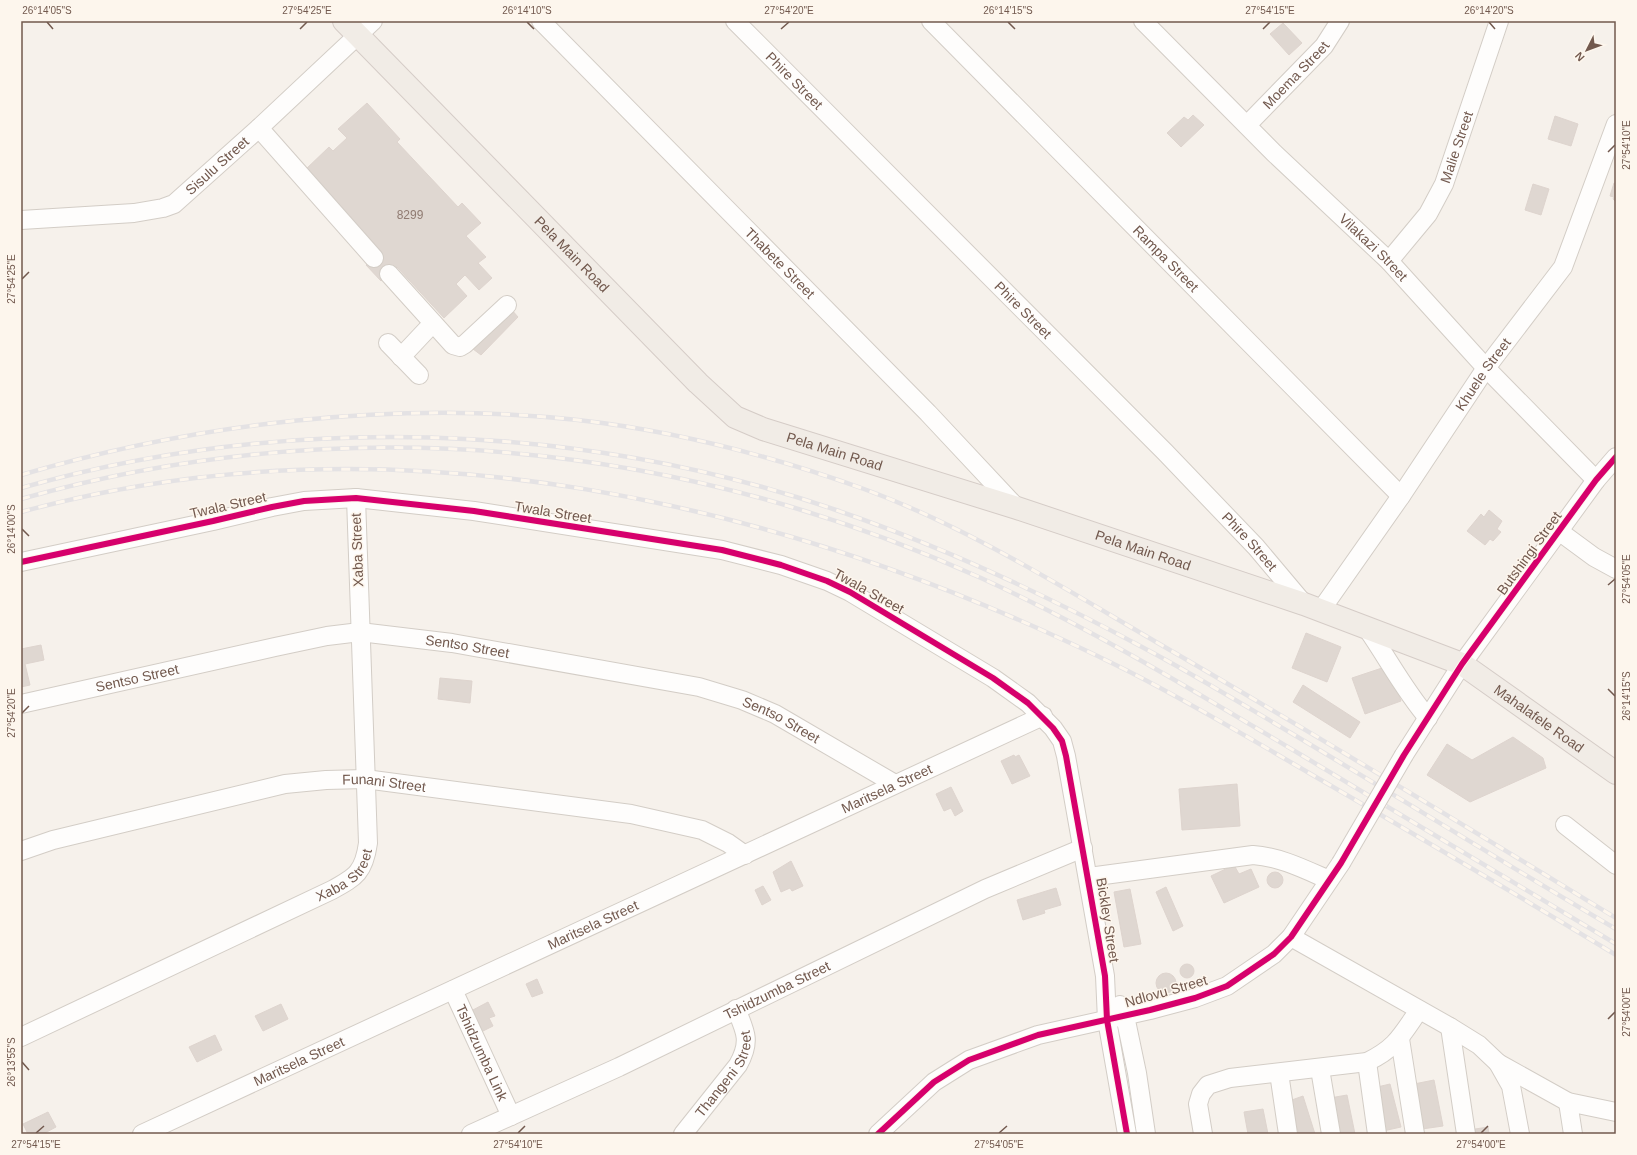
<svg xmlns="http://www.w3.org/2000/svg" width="1637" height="1155" font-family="Arial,sans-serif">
  <rect width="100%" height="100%" fill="#f6f1eb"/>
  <path fill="#dfd7d1" stroke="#ded4ce" d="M1283,23L1302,43L1289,55L1270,34Z
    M367,103L400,139L397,142L458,207L462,203L481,223L466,236L486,257L478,263L492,278L479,290L465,275L456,284L467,296L444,318L397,267L381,281L366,265L381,252L305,170L329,147L333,151L347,138L338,129Z
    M1193,115L1204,125L1181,147L1167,133L1184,117L1188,120Z
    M1555,116L1578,124L1571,146L1548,139Z
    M1614,183H1616V202L1613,199L1614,197L1610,196Z
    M1533,184L1549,189L1541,215L1525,210Z
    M511,309L518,317L481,355L473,349Z
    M1489,510L1502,521L1497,529L1501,532L1493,541L1490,539L1485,545L1467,531L1481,514L1484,517Z
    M1306,633L1341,647L1327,682L1292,668Z
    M41,645L44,660L25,664L30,685L21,687V649Z
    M1388,666L1401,701L1365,714L1352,678Z
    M440,678L472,681L470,703L438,699Z
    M1303,685L1360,722L1350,738L1293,702Z
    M1513,737L1543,758L1546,768L1470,802L1427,775L1447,744L1472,760Z
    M1014,755L1015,757L1019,755L1030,776L1012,784L1001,761Z
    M1237,784L1240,826L1182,830L1179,789Z
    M951,787L963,811L955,816L951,808L944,811L936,794Z
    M791,861L803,886L792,891L790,888L781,892L773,872Z
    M1234,865L1239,874L1251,869L1259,887L1224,903L1211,876Z
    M1267 880a8 8 0 1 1 16 0a8 8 0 1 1-16 0Z
    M763,886L771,900L762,905L755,890Z
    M1166,887L1183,926L1173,931L1156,892Z
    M1056,888L1061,905L1044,910L1045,913L1023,920L1017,900Z
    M1130,889L1141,944L1124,947L1114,892Z
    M1180 971a7 7 0 1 1 14 0a7 7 0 1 1-14 0Z
    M1156 983a10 10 0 1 1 20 0a10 10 0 1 1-20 0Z
    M537,979L543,993L532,997L526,984Z
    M488,1002L495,1016L489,1018L493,1026L481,1032L471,1011Z
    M281,1004L288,1019L263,1031L255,1016Z
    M215,1035L222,1050L197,1062L189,1047Z
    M1434,1080L1443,1126L1422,1129L1414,1084Z
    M1390,1084L1401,1127L1383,1131L1373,1088Z
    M1347,1095L1355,1134H1337L1330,1098Z
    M1303,1096L1315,1134H1299L1289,1101Z
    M1263,1109L1268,1134H1248L1244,1112Z
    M48,1112L56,1127L43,1134H28L23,1124Z
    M1488,1127L1489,1134H1470L1469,1130Z"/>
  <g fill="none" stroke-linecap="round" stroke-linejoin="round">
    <defs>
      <g id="minor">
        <path id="s1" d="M541,21L928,413L1017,508"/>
        <path id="s2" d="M735,21L1165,452L1256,547L1304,604"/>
        <path id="s3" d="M931,21L1401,496"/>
        <path id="s4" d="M1143,21L1274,153L1389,261L1486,368L1596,480"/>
        <path id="s5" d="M1247,125L1324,46L1340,21"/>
        <path d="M259,128L374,258"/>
        <path id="s6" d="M21,220L134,213L163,208L174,204L259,128L373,21"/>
        <path id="s7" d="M1389,261L1428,214L1444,184L1499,21"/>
        <path d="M389,274L453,345L460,347L465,344L507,305"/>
        <path d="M388,343L419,375"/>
        <path d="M401,357L433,323"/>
        <path d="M1560,532L1594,557L1616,569"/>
        <path d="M21,562L213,521L272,507L304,501L356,498L474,511L722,550L781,565L827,581L850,592L993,678L1028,703L1053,728L1062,741L1066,756L1105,976L1107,1020L1127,1134"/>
        <path id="s8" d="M1321,610L1401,496L1486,368L1563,267L1616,124"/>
        <path d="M1366,627C1387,657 1404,690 1428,718"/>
        <path id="s9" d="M21,704L275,647L327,636L360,632L452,643L699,687L742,700L775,714L895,784"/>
        <path d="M1404,755L1462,664L1596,480L1616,457"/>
        <path d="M1565,825L1616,865"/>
        <path id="s10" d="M21,851L53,840L285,784L326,780L365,779L631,814L702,830L728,843L745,855"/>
        <path d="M1089,877L1253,855C1280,857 1304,869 1329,880"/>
        <path d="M1291,937L1450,1027L1479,1045L1498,1063L1568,1102L1616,1112"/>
        <path id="s11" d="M453,990L511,1116"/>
        <path d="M1120,1005L1125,1016L1137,1073L1146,1134"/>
        <path d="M1450,1027L1466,1134"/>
        <path id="s12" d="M21,1037L332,890C356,877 364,872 368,843L356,498"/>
        <path d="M1400,1039L1415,1134"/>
        <path d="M1367,1062L1377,1134"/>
        <path d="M1498,1063L1511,1086L1520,1134"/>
        <path d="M1320,1069L1331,1134"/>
        <path d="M1279,1073L1288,1134"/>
        <path d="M1568,1102L1573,1134"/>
        <path id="s13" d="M142,1134L1043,716"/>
        <path id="s14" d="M471,1134L619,1067L985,889L1083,848"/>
        <path id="s15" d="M683,1134L738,1065C751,1042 746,1032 736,1009"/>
        <path d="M878,1134L934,1082L969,1060L1038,1035L1150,1010L1195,998L1227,986L1274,954L1291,937L1341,863"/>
        <path d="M1203,1134L1198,1104L1201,1094L1208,1085L1230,1078L1367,1062C1396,1048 1401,1036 1419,1010"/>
      </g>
      <g id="major">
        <path id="s16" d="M344,21L698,383L735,417L763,429L1017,508L1304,604L1462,664L1616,773"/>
      </g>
    </defs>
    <use href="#minor" stroke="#d3cdc6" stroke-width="20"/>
    <use href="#major" stroke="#d5ccc7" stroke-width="24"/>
    <use href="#minor" stroke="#fefdfc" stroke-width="18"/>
    <use href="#major" stroke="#f1ece6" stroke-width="22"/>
    <defs>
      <path id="rail" d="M21,475C197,423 395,400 578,420C676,431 772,456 864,489C970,528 1065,589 1163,646C1315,734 1465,826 1616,918
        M21,488C283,413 578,421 836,510C941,546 1044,594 1142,647C1193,674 1242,704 1291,733C1400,798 1507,865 1616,929
        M21,499C344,408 676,440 981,578C1091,628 1194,691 1298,753C1404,817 1510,880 1616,944
        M21,512C393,410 788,501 1126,670C1195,705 1261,745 1328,784C1424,840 1521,897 1616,955"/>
    </defs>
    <use href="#rail" stroke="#e4e2e4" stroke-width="4.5"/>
    <use href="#rail" stroke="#fdf6ed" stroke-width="3" stroke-dasharray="9" stroke-linecap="butt"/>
    <defs>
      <path id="minor-bridge" d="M1341,863L1404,755"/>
    </defs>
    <use href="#minor-bridge" stroke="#d3cdc6" stroke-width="20" stroke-linecap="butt"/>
    <use href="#minor-bridge" stroke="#fefdfc" stroke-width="18"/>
    <defs>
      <path id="cycleway" d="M21,562L213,521L272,507L304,501L356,498L474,511L722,550L781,565L827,581L850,592L993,678L1028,703L1053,728L1062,741L1066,756L1105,976L1107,1020L1127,1134
        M878,1134L934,1082L969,1060L1038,1035L1150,1010L1195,998L1227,986L1274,954L1291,937L1341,863L1404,755L1462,664L1596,480L1616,457"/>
    </defs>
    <use href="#cycleway" stroke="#fdf6ed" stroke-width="8"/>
    <use href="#cycleway" stroke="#d6006c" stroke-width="6"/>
  </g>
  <path fill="none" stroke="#72594e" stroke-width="1.5" d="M47,22L53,29M527,22L534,29M1008,22L1015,29M1489,22L1495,29M300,29L307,22M781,29L789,22M1263,29L1270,22M1608,152L1615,145M22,279L29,272M22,529L29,536M1608,585L1615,579M1608,689L1615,696M22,713L29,706M1608,1019L1615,1012M22,1062L29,1070M36,1133L44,1126M518,1133L525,1126M999,1133L1007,1126M1481,1133L1488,1126"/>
  <g text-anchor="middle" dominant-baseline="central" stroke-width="3" stroke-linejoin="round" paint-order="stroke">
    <g font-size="12" fill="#907b72">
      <text x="410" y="215">8299</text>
    </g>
    <g font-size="14" fill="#72594e" stroke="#fdf6ed">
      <text stroke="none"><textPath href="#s5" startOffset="70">Moema Street</textPath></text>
      <text stroke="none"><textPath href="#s2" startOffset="84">Phire Street</textPath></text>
      <text stroke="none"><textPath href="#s7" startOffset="134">Malie Street</textPath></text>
      <text stroke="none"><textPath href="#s6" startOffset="212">Sisulu Street</textPath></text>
      <text stroke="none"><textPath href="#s4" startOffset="323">Vilakazi Street</textPath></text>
      <text stroke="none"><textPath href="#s16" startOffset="326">Pela Main Road</textPath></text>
      <text stroke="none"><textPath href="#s3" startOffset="334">Rampa Street</textPath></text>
      <text stroke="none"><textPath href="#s1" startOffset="340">Thabete Street</textPath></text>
      <text stroke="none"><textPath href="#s2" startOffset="408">Phire Street</textPath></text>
      <text stroke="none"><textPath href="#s8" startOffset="286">Khuele Street</textPath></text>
      <text stroke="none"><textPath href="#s16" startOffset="662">Pela Main Road</textPath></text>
      <text transform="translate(228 505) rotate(-13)">Twala Street</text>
      <text transform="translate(553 512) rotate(9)">Twala Street</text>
      <text stroke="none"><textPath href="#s2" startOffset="732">Phire Street</textPath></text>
      <text transform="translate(357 550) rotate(-92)">Xaba Street</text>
      <text stroke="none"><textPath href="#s16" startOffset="986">Pela Main Road</textPath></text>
      <text transform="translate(1529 553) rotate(-54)">Butshingi Street</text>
      <text transform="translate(869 591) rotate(29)">Twala Street</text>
      <text stroke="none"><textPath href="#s9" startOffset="455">Sentso Street</textPath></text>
      <text stroke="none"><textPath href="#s9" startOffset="119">Sentso Street</textPath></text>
      <text stroke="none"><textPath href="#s16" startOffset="1419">Mahalafele Road</textPath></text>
      <text stroke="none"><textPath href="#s9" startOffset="779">Sentso Street</textPath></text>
      <text stroke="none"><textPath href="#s10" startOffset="372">Funani Street</textPath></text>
      <text stroke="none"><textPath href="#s13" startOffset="821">Maritsela Street</textPath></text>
      <text stroke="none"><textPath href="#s12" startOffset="364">Xaba Street</textPath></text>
      <text transform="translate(1108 920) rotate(81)">Bickley Street</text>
      <text stroke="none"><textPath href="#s13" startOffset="497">Maritsela Street</textPath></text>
      <text stroke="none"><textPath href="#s14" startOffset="338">Tshidzumba Street</textPath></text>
      <text transform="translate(1166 991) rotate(-16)">Ndlovu Street</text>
      <text stroke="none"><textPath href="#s11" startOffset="69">Tshidzumba Link</textPath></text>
      <text stroke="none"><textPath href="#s13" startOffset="173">Maritsela Street</textPath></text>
      <text stroke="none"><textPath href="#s15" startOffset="74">Thangeni Street</textPath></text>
    </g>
  </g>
  <rect width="1637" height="1155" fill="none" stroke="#fdf6ed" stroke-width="44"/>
  <g transform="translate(1587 50) rotate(228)" stroke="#fdf6ed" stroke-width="3" paint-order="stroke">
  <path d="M0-3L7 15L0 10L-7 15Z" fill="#72594e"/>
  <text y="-6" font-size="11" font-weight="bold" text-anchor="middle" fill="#72594e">N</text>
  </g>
  <rect x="22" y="22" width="1593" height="1111" fill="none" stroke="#72594e" stroke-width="1.5"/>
  <g font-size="10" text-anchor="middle" fill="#72594e">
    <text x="47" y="14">26°14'05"S</text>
    <text x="307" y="14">27°54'25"E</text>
    <text x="527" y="14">26°14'10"S</text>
    <text x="789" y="14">27°54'20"E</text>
    <text x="1008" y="14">26°14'15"S</text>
    <text x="1270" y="14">27°54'15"E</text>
    <text x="1489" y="14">26°14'20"S</text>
    <text transform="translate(1626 145) rotate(-90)" y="4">27°54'10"E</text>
    <text transform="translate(11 279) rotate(-90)" y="4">27°54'25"E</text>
    <text transform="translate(11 529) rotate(-90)" y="4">26°14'00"S</text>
    <text transform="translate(1626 579) rotate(-90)" y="4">27°54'05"E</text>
    <text transform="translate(1626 696) rotate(-90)" y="4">26°14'15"S</text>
    <text transform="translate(11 713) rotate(-90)" y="4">27°54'20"E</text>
    <text transform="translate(1626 1012) rotate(-90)" y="4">27°54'00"E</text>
    <text transform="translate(11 1062) rotate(-90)" y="4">26°13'55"S</text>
    <text x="36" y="1148">27°54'15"E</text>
    <text x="518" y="1148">27°54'10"E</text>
    <text x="999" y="1148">27°54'05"E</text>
    <text x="1481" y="1148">27°54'00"E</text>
  </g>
</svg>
